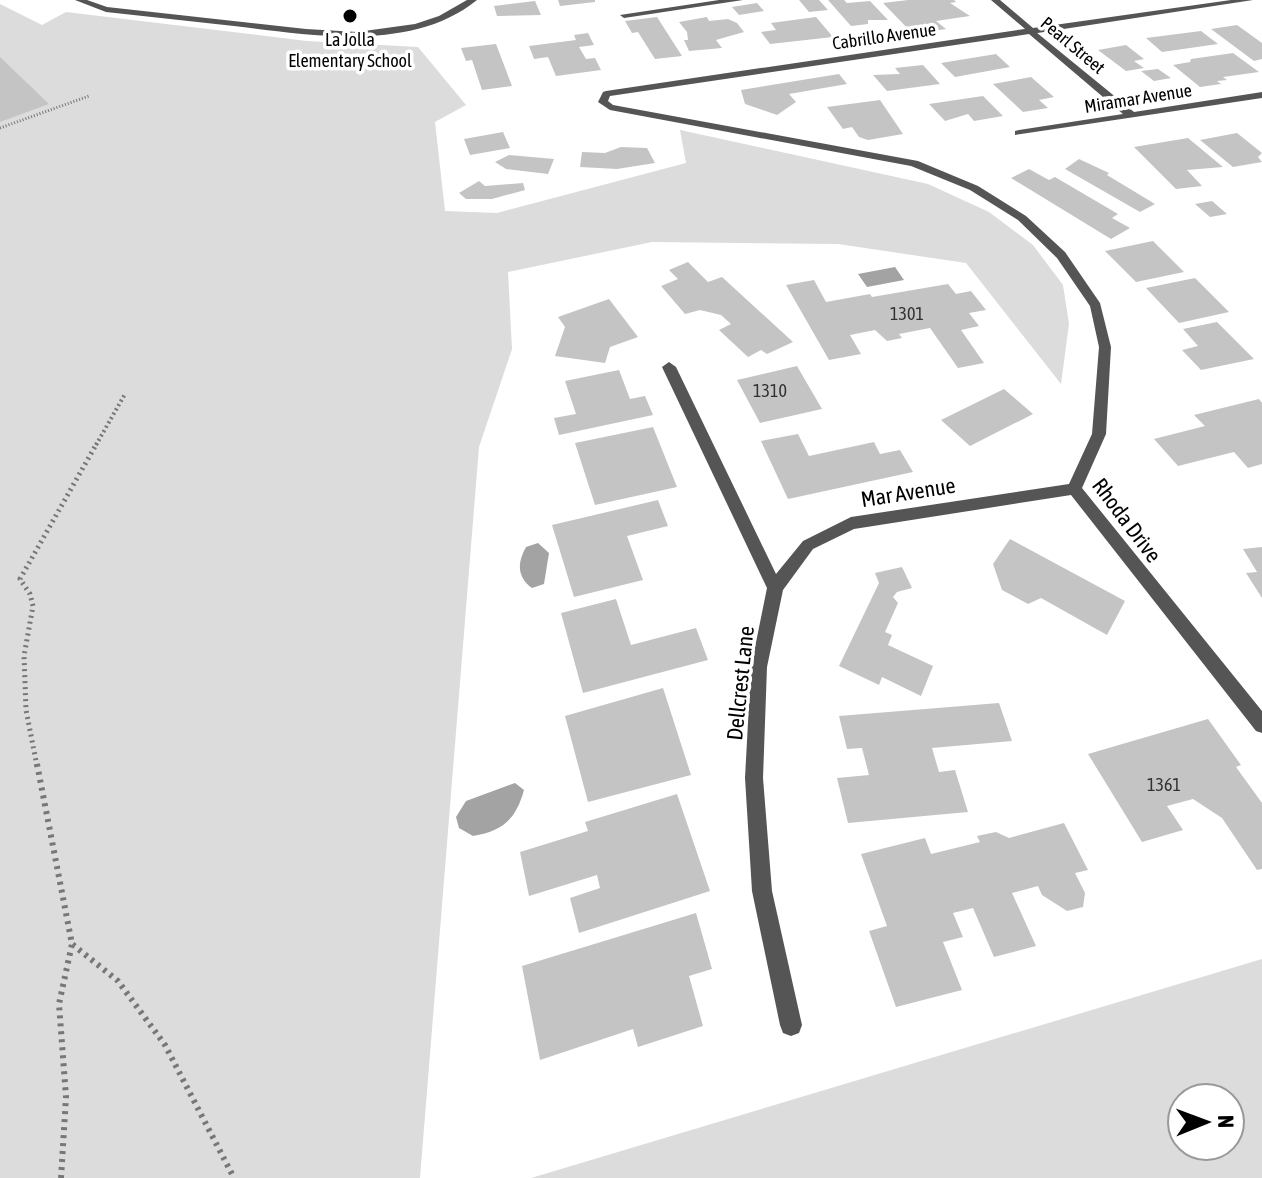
<svg xmlns="http://www.w3.org/2000/svg" width="1262" height="1178" font-family="'Asap Condensed',sans-serif">
  <rect width="100%" height="100%" fill="#fff"/>
  <path fill="#dcdcdc" fill-rule="evenodd" d="M0,4L42,25L66,12L307,41L418,47L466,105L435,122L445,211L497,213L686,163L680,130L928,184L989,212L1033,245L1063,285L1069,324L1061,384L966,263L838,244L652,242L508,272L512,349L479,447L420,1178H0Z
    M1262,959V1178H531ZM1182,1098H1230V1146H1182Z"/>
  <path fill="#a3a3a3" d="M895,267L904,280L867,287L858,274Z
    M538,543L549,553L544,584L532,588C517,577 517,563 526,547Z
    M515,783L524,790C516,819 503,831 473,836L459,828L456,817L466,801Z"/>
  <path fill="#c4c4c4" d="M558,0H595V2L560,6Z
    M799,0H819L828,10L809,12Z
    M828,0H844L847,3L870,1L888,20H868V24L851,26Z
    M908,0H954L956,2L950,3L970,16L936,21L946,29L913,34L883,3Z
    M535,1L541,15L497,16L494,6Z
    M757,3L764,11L739,15L732,7Z
    M657,17L682,56L655,59L638,32L632,33L625,21Z
    M707,17L709,21L728,19L737,23L744,32L716,40L722,48L689,51L684,40H688L687,32L679,22Z
    M816,17L833,37L770,44L761,32L776,30L771,23Z
    M1237,25L1262,43V59L1254,61L1211,29Z
    M1201,31L1218,44L1162,52L1146,38Z
    M588,33L594,45L579,47L586,59L595,58L601,70L556,76L548,57L534,59L529,46L576,40L574,35Z
    M496,44L512,86L482,90L472,60L466,61L461,48Z
    M1126,45L1144,59L1134,61L1144,68L1126,71L1098,50Z
    M1233,53L1259,72L1223,77L1227,80L1217,81L1221,84L1200,87L1173,65L1190,62L1191,59Z
    M996,54L1010,67L955,77L941,63Z
    M0,57L49,104L0,122Z
    M923,65L940,84L887,91L873,75L900,74L895,68Z
    M1158,69L1171,78L1154,81L1141,71Z
    M839,74L847,84L789,94L796,102L777,115L745,104L741,90Z
    M1031,77L1054,97L1039,100L1048,108L1023,112L993,84Z
    M983,96L1003,116L974,121L968,114L945,121L929,104Z
    M880,100L903,134L868,140L859,137L852,127L843,129L827,107Z
    M503,132L510,148L470,155L464,139Z
    M1237,133L1262,153L1258,157L1262,162L1233,167L1200,140Z
    M1188,138L1223,167L1187,170L1202,186L1176,189L1134,147Z
    M621,147L647,148L655,163L617,169L580,167L582,152L605,153Z
    M509,155L554,159L548,174L506,169L495,162Z
    M1079,159L1109,173L1107,175L1155,204L1140,212L1065,169Z
    M1029,169L1049,180L1055,177L1118,214L1112,218L1130,228L1111,239L1011,178Z
    M479,181L485,186L523,183L525,190L492,199H466L459,193Z
    M1212,201L1227,214L1210,217L1195,204Z
    M1153,241L1184,272L1136,282L1105,251Z
    M688,262L708,282L722,277L793,342L767,354L761,350L748,357L719,330L731,324L721,315L700,310L685,314L661,286L678,279L669,270Z
    M1195,278L1229,312L1179,323L1146,288Z
    M814,280L826,302L870,294L872,297L948,284L956,294L971,291L986,310L969,313L979,326L961,330L984,363L958,368L930,328L899,334L902,338L887,341L875,330L850,335L861,354L829,360L786,285Z
    M609,299L638,337L610,347L605,363L555,356L565,327L558,317Z
    M1217,322L1254,359L1201,370L1182,350L1198,346L1183,329Z
    M797,366L822,409L760,423L737,380Z
    M619,370L630,399L645,396L653,415L559,435L554,418L576,414L565,381Z
    M1004,389L1033,414L970,446L941,420Z
    M1259,399L1262,403V464L1248,468L1234,452L1178,466L1154,439L1205,426L1194,415Z
    M653,427L677,487L595,505L575,443Z
    M798,434L809,456L874,442L880,454L900,450L913,472L788,499L761,441Z
    M658,500L668,526L627,536L643,580L574,597L552,525Z
    M1010,539L1125,601L1107,635L1041,598L1028,604L1002,590L993,564Z
    M1262,547V598L1246,573L1257,572L1243,549Z
    M902,567L912,588L897,592L893,597L898,603L885,632L892,635L888,645L933,666L921,696L882,677L879,685L839,666L879,583L875,573Z
    M616,599L631,645L696,628L708,660L583,693L561,613Z
    M663,688L691,775L588,802L565,716Z
    M999,703L1012,741L932,748L939,772L955,770L968,812L848,823L837,778L869,775L862,748L847,749L839,716Z
    M1208,719L1241,765L1236,767L1262,803V869L1257,870L1222,818L1193,799L1167,806L1183,830L1142,842L1088,754Z
    M677,794L710,891L579,933L570,898L600,888L597,875L529,896L520,852L588,831L585,822Z
    M1064,823L1088,870L1075,873L1085,893L1083,907L1067,911L1042,895L1038,886L1012,893L1036,946L994,957L973,908L953,913L963,937L943,942L962,990L896,1007L869,931L887,926L861,854L925,838L931,854L980,842L977,836L996,832L1009,838Z
    M696,913L712,969L689,976L703,1026L638,1047L633,1029L540,1060L522,966Z"/>
  <g fill="none" stroke-linecap="round" stroke-linejoin="round">
    <path stroke="#777" stroke-width="3" stroke-dasharray="1 2" stroke-linecap="butt" d="M0,128L89,96"/>
    <path stroke="#777" stroke-width="4" stroke-dasharray="2 3" stroke-linecap="butt" d="M96,445L125,394"/>
    <path stroke="#777" stroke-width="5" stroke-dasharray="2 4" stroke-linecap="butt" d="M37,766L26,710L24,656L33,606L30,594L20,579L97,443"/>
    <path stroke="#777" stroke-width="6" stroke-dasharray="3 5" stroke-linecap="butt" d="M37,764L72,944L118,981L165,1045L234,1178
      M61,1178L66,1097L59,1004L72,944"/>
    <path fill="#555" fill-rule="evenodd" d="M719,0H743L624,18L620,15Z"/>
    <path fill="#555" fill-rule="evenodd" d="M75,0H87L107,7L306,29L357,32L415,24L439,16L467,0H477C412,53 311,35 234,26C191,21 149,17 106,12Z
      M1031,28L1134,112L1262,92V98L1015,135V131L1019,130L1123,114L1029,34L610,96L608,101L613,105L918,161L978,186L1026,216L1065,252L1100,303L1111,347L1106,434L1082,488L1262,711V733L1256,731L1071,495L854,529L813,549L783,590L767,667L763,778L772,891L802,1025L799,1033L791,1036L783,1033L780,1025L752,891L745,778L751,667L767,588L662,367L669,362L676,367L776,574L803,541L851,517L1069,484L1092,434L1099,347L1090,306L1057,258L1018,220L970,190L911,166L610,110L598,102L603,92L606,91Z"/>
    <path fill="#555" fill-rule="evenodd" d="M991,0H1000L1033,28L1231,0H1253L1031,34Z"/>
  </g>
  <circle fill="#000" stroke="#fff" stroke-width="3" cx="350" cy="16" r="8"/>
  <g text-anchor="middle" dominant-baseline="central" stroke-width="7" stroke-linejoin="round" paint-order="stroke">
    <g font-size="18" fill="#000" stroke="#fff">
      <text transform="translate(884 36) rotate(-8)">Cabrillo Avenue</text>
      <text transform="translate(1073 45) rotate(40)">Pearl Street</text>
      <text transform="translate(1138 98) rotate(-9)">Miramar Avenue</text>
    </g>
    <g font-size="18" fill="#000" stroke="#fff">
      <text x="350" y="39">La Jolla<tspan x="350" dy="21">Elementary School</tspan></text>
    </g>
    <g font-size="18" fill="#313131">
      <text x="907" y="313">1301</text>
      <text x="770" y="390">1310</text>
      <text x="1164" y="784">1361</text>
    </g>
    <g font-size="22" fill="#000" stroke="#fff">
      <text transform="translate(908 492) rotate(-9)">Mar Avenue</text>
      <text transform="translate(1127 520) rotate(53)">Rhoda Drive</text>
      <text transform="translate(740 683) rotate(-84)">Dellcrest Lane</text>
    </g>
  </g>
  <g transform="translate(1206 1122) rotate(89)"><circle r="38" fill="#ffffff" stroke="#999999" stroke-width="2"/>
  <path d="M0-6L14 30L0 20L-14 30Z" fill="#000000"/>
  <text y="-12" font-size="22" font-weight="bold" text-anchor="middle" fill="#000000">N</text>
  </g>
</svg>
